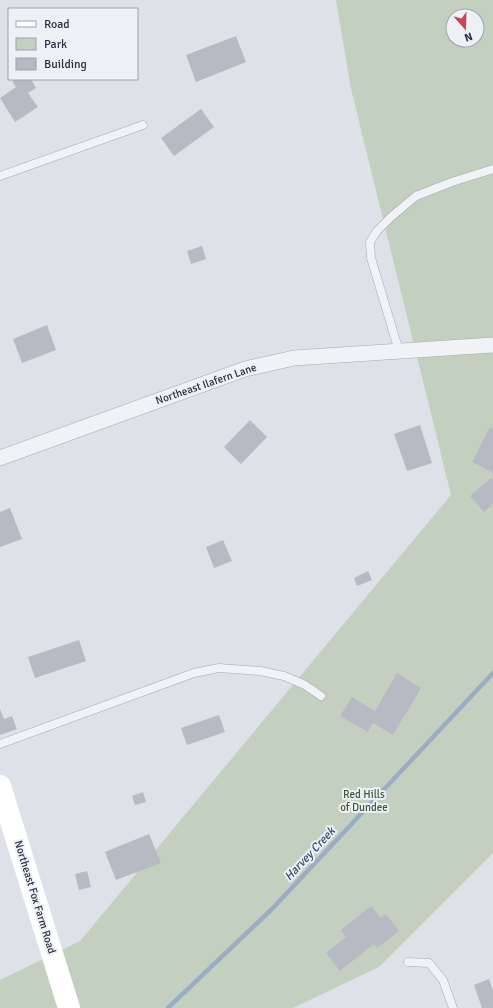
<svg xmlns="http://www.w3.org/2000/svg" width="493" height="1008" font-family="Signika,sans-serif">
  <rect width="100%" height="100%" fill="#dee1e7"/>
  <path fill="#c3d0c0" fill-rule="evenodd" d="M336,0H493V853L379,967L293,1008H0V980L80,941L451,495L351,89ZM453,16H477V40H453Z"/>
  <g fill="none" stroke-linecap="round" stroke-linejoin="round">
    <path stroke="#9badc5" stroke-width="4.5" d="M168,1008L272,909L493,673"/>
  </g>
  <path fill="#b6bac3" d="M236,36L246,62L196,82L186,55Z
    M16,79H31L36,88L28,93L38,107L15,122L0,98L16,87L12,81Z
    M201,109L214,127L174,156L161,138Z
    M202,246L206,259L191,264L187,251Z
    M47,325L56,350L22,363L13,339Z
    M250,420L267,437L241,464L224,447Z
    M420,425L432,463L407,471L394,434Z
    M490,427L493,429V473L472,462Z
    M491,478L493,481V504L484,512L470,496Z
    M10,508L22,539L0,547V512Z
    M223,540L232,561L214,568L206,547Z
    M368,571L372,580L357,586L354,578Z
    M79,640L86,661L35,678L28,657Z
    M397,673L421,688L393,735L373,723L368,732L340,716L352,697L375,711Z
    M0,709L4,719L12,716L17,729L0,735Z
    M219,715L225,732L187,745L181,728Z
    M143,792L146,802L135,805L132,796Z
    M149,834L161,863L116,880L105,852Z
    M87,871L91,887L79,890L75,874Z
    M371,906L381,918L386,914L399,931L377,948L374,944L340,971L326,953L346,937L341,930Z
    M489,979L493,991V1008H482L474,985Z"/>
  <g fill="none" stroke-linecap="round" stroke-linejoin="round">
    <defs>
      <path id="lane" d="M0,176L143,125
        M399,351L371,258L370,242L377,231L391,217L416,196L452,182L493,169
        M0,744L194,673L219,668L260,671L284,676L305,685L321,696
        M408,962L429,963L443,980L453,1008"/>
      <path id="street" d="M0,458L245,369L294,358L493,345"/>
    </defs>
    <use href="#lane" stroke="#a4a8b1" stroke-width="9"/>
    <use href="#street" stroke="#a4a8b1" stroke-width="16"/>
    <use href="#lane" stroke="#f0f2f5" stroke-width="8"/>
    <use href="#street" stroke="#f0f2f5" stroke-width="15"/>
    <path stroke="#fff" stroke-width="22" d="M0,786L69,1008"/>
  </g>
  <g text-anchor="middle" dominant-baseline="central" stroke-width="4" stroke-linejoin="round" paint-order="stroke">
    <g font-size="11" fill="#282f3d" stroke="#edf0f5">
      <text transform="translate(206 384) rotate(-19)">Northeast Ilafern Lane</text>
      <text transform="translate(35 897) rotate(73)">Northeast Fox Farm Road</text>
    </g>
    <g font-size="11" fill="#3b5836" stroke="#edf0f5">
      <text x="364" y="794">Red Hills<tspan x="364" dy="13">of Dundee</tspan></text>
    </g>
    <g font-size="12" font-style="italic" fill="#344c6e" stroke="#edf0f5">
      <text transform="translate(310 854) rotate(-47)">Harvey Creek</text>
    </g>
  </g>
  <rect x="8" y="8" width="130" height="72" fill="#edf0f5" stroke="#9ea3ab"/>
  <rect x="16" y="21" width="20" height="6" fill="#ffffff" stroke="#9ea3ab"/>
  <text x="44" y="28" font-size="12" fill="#282f3d">Road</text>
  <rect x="16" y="38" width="20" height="12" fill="#c3d0c0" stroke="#9ea3ab"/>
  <text x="44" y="48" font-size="12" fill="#282f3d">Park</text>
  <rect x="16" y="58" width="20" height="12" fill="#b6bac3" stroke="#9ea3ab"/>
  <text x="44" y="68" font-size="12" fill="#282f3d">Building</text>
  <g transform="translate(465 28) rotate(160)"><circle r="19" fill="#edf0f5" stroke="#9ea3ab"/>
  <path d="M0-3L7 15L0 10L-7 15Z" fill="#c64856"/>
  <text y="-6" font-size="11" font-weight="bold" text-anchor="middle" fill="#282f3d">N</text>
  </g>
</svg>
